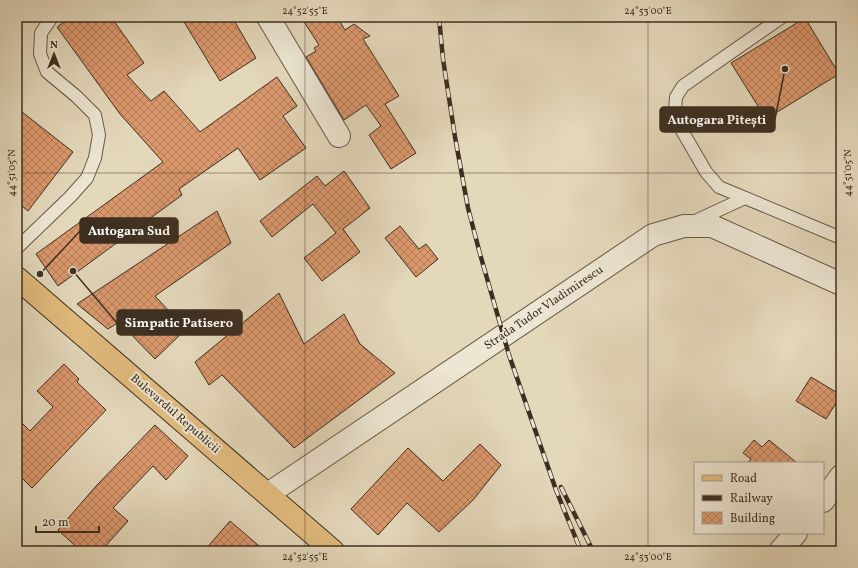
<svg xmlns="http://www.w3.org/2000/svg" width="858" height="568" font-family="Vollkorn,serif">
  <defs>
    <pattern id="building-cross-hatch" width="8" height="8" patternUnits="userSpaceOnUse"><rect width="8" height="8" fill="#db986d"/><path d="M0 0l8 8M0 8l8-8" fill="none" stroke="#b37c59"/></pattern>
  </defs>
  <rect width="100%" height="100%" fill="#e4d8bb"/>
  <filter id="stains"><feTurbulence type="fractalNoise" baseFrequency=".005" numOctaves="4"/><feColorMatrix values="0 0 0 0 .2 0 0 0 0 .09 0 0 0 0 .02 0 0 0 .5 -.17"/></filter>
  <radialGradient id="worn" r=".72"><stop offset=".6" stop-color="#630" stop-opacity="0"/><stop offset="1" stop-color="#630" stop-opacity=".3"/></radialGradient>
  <path fill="url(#building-cross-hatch)" stroke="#3c2f20" d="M71,17H111L144,63L127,75L151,101L164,91L200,132L277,77L297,106L283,116L306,148L260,180L238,148L179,189L182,195L58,286L36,254L163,162L120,114L57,27Z
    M181,17H232L256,58L220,81Z
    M301,17H337L345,30L354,24L370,36L363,39L399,96L385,104L416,153L391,169L369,135L381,126L366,105L344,120L306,57L316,51L314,48L319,45Z
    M805,18L839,74L766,119L731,63Z
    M17,108L73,152L28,211L17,202Z
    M344,171L370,208L343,229L360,252L322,281L304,258L336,233L313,204L272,237L260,221L317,176L325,186Z
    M217,211L231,243L155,296L186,329L155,359L119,322L108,329L77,304Z
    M400,226L419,249L426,244L438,259L416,277L385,238Z
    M279,293L304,344L344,314L360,344L395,373L294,448L222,375L209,385L195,362Z
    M64,364L79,379L77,382L106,410L32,488L17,473V418L30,431L53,407L37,391Z
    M811,377L841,395L826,419L796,401Z
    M155,425L188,456L166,480L153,466L113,508L128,521L101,551H81L58,530L97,485Z
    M754,440L762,447L769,440L797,463H748L751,459L743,453Z
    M480,444L501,465L473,500L439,532L407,503L378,535L351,509L408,448L443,481Z
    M230,521L265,551H204Z"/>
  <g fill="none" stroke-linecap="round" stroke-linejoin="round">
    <defs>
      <path id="service" d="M782,17L683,86L676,97L675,110L677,122L706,172L719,187L841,238
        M693,222L745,198
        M17,248L70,197L87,178L95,158L99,135L95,115L76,96L47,72L40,54L41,33L52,17"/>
      <path id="minor" d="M268,17L339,136
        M268,494L653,235L684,226H712L841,284
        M823,501L841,476
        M780,551L796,533"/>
      <path id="primary" d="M17,278L333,551"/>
    </defs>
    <use href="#service" stroke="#665947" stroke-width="14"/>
    <use href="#minor" stroke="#665947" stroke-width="24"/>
    <use href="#primary" stroke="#3c2f20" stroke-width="24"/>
    <use href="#service" stroke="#ede6d3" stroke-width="12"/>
    <use href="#minor" stroke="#ede6d3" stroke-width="22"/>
    <use href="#primary" stroke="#e2bc7e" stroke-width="22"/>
    <defs>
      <path id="rail" d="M439,17L443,59L455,137L468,208L480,254L509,355L556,490L581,551
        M561,487L593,551"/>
    </defs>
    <use href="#rail" stroke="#3c2f20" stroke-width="4.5"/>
    <use href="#rail" stroke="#ede6d3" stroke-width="3" stroke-dasharray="9" stroke-linecap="butt"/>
  </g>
  <path fill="none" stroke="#3c2f20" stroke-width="1" stroke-opacity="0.45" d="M305,17V551M648,17V551M17,173H841"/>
  <g text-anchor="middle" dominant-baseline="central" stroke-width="4" stroke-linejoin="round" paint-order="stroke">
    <g font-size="12" fill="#3c2f20" stroke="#ede6d3">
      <text transform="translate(544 308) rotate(-34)">Strada Tudor Vladimirescu</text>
      <text transform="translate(175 414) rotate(41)">Bulevardul Republicii</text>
    </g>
  </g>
  <path fill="none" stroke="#3c2f20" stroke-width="1.5" d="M785 69L775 119M40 274L80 231M73 271L117 323"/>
  <g fill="#3c2f20" stroke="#ede6d3" stroke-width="1.5">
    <circle cx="785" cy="69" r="4"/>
    <circle cx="40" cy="274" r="4"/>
    <circle cx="73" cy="271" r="4"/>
  </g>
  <g fill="#3c2f20" stroke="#3c2f20" stroke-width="1.5">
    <rect x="660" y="107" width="115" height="25" rx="4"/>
    <rect x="80" y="218" width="98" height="25" rx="4"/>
    <rect x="117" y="310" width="125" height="25" rx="4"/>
  </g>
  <g font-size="13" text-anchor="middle" font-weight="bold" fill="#fff">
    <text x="717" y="124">Autogara Pitești</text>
    <text x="129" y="235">Autogara Sud</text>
    <text x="179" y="327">Simpatic Patisero</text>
  </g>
  <rect width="858" height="568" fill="none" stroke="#e4d8bb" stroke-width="44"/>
  <rect x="694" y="462" width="130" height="72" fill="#ede6d3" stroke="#a69d8b"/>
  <rect x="702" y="475" width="20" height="6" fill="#e2bc7e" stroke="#a69d8b"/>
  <text x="730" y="482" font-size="12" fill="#3c2f20">Road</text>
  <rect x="702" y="495" width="20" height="6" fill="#3c2f20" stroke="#a69d8b"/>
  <text x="730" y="502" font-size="12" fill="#3c2f20">Railway</text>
  <rect x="702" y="512" width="20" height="12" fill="url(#building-cross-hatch)" stroke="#a69d8b"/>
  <text x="730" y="522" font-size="12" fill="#3c2f20">Building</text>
  <g transform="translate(54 54)" stroke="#ede6d3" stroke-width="3" paint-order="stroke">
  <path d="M0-3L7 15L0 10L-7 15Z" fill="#3c2f20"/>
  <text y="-6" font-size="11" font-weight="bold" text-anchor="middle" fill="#3c2f20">N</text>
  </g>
  <path d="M36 526v6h63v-6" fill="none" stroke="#3c2f20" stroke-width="2"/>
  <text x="42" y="526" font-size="12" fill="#3c2f20" stroke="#ede6d3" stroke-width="3" paint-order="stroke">20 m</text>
  <rect x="22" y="22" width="814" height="524" fill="none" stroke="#3c2f20" stroke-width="1.5"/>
  <g font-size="10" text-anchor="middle" fill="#3c2f20">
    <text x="305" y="14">24°52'55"E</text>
    <text x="648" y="14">24°53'00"E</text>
    <text transform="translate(11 173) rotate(-90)" y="4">44°51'05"N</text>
    <text transform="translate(847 173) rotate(-90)" y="4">44°51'05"N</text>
    <text x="305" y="560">24°52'55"E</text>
    <text x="648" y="560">24°53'00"E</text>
  </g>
  <rect width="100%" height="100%" filter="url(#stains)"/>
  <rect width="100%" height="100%" fill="url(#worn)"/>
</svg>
